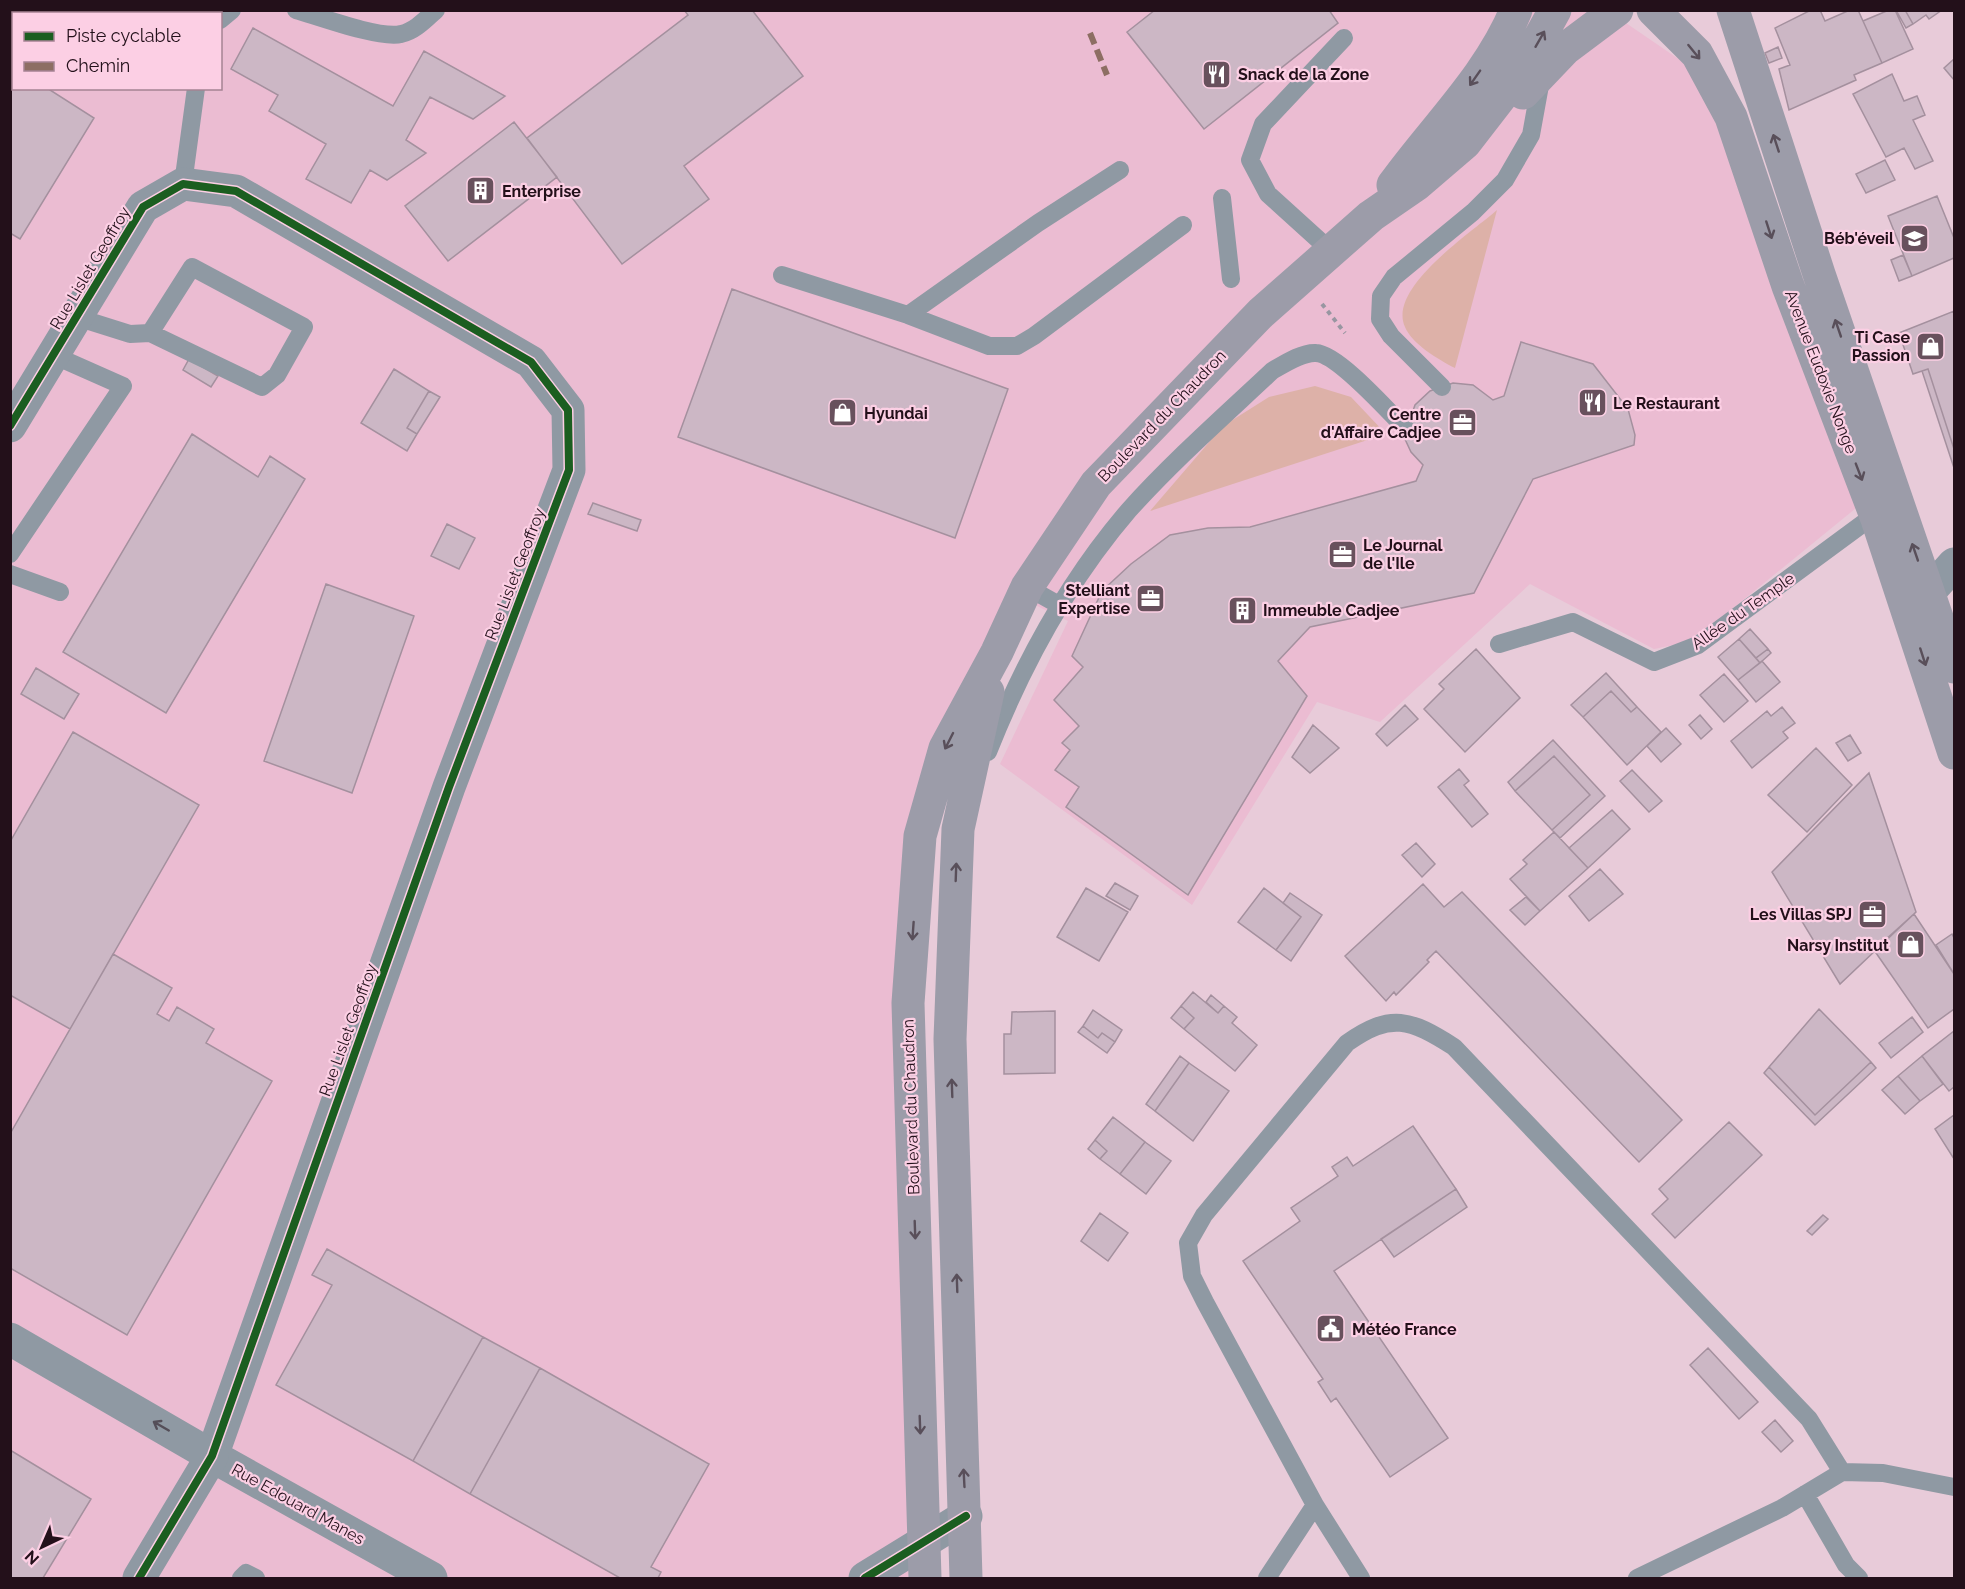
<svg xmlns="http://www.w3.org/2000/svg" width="1965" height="1589" font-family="Raleway,sans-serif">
  <rect width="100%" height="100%" fill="#e8cbd9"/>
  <path fill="#ebbcd2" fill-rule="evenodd" d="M1607,10L1702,75L1861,504L1693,641L1654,649L1530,584L1380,722L1317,702L1192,905L1000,764L1068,621L1008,592L913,885V1578H11V11ZM14,14H220V88H14Z"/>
  <path fill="#ddb1a8" d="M1497,210L1455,368C1439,360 1412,344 1405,327C1387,288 1471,233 1497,210Z
    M1315,386L1351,397L1386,434L1150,511L1223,426L1269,397Z"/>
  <path fill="#ccb7c5" stroke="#a4909e" stroke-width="1.5" d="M684,10H752L803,76L684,166L709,199L622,264L527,138L688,15Z
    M1155,10H1329L1338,23L1204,129L1127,32Z
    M1811,10H1820L1825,21L1850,10H1858L1882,63L1854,75L1856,80L1789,110L1779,69L1790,65L1775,28Z
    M1889,10H1895L1913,49L1882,63L1863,21Z
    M1896,10H1905L1913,24L1906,28Z
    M1905,10H1942L1929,19L1926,15L1913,24Z
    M253,28L393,106L424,51L505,96L473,119L430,97L406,140L426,153L387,180L370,170L351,203L306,179L326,144L269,111L278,95L231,69Z
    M1778,47L1782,58L1769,63L1765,53Z
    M1954,59V80L1944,68Z
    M10,65L14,67V88H47L94,118L20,239L10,233Z
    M1892,74L1904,101L1917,96L1925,115L1913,120L1933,161L1915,169L1904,148L1886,157L1853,94Z
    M514,122L557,177L448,261L405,206Z
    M1885,160L1895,180L1866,193L1856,174Z
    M1937,196L1954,238V258L1912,276L1888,216Z
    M1903,255L1912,276L1899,281L1891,260Z
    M732,289L1008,389L955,538L678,437Z
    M1954,311V449L1928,369L1913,374L1899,333Z
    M1521,342L1593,364L1628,409L1635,435L1634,445L1533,479L1474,593L1310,627L1278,661L1307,696L1188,895L1066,807L1079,787L1055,770L1070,750L1062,743L1079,726L1054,700L1083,667L1072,656L1102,591L1131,564L1170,535L1208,528L1250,527L1416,481L1423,465L1411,452L1404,437L1415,405L1430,391L1453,383L1473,385L1493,400L1504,396Z
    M189,359L218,376L211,387L183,370Z
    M394,369L429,391L407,428L417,434L407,451L361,423Z
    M1928,369L1954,449V468L1922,371Z
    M429,391L440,397L417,434L407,428Z
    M192,434L258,477L270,456L305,479L166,713L63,652Z
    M593,503L641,520L637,531L588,514Z
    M447,524L475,538L459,569L431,556Z
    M326,584L414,616L352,793L264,761Z
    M1750,629L1768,649L1756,658L1739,639Z
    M1739,639L1760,663L1738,680L1718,657Z
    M1476,649L1520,698L1465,752L1424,709L1444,689L1439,684Z
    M1768,649L1771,653L1760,663L1756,658Z
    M1762,661L1780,682L1756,702L1738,680Z
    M36,668L79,694L64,719L21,694Z
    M1606,673L1637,707L1631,712L1611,691L1583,717L1571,705Z
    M1724,674L1748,701L1724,722L1700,695Z
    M1611,691L1631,712L1637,707L1661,732L1627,765L1583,717Z
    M1405,705L1418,719L1387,746L1376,734Z
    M1782,707L1795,723L1783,732L1788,738L1752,768L1731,741L1767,711L1771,716Z
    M1700,715L1712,729L1701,739L1689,725Z
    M1313,725L1339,748L1310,773L1292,757Z
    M1666,728L1681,744L1661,762L1647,746Z
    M73,732L199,805L70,1029L10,995V842Z
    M1850,735L1861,753L1848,761L1836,743Z
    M1553,740L1605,796L1560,838L1552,830L1590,795L1554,756L1515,791L1508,782Z
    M1816,748L1852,785L1807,832L1768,795Z
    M1554,756L1590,795L1552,830L1515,791Z
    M1459,769L1469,781L1464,785L1488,814L1472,827L1438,787Z
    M1632,770L1662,801L1649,812L1620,781Z
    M1869,773L1916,912L1840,984L1772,872Z
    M1612,810L1630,829L1588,868L1569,848Z
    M1554,832L1588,868L1540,911L1510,879L1527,864L1523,860Z
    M1416,843L1435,864L1422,877L1402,855Z
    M1600,869L1623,894L1589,921L1569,896Z
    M1115,883L1138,896L1130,910L1106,896Z
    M1423,884L1444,907L1462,892L1682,1120L1639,1162L1436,951L1427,960L1429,962L1396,995L1394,992L1386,1001L1345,956Z
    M1086,888L1128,912L1099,961L1057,937Z
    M1264,888L1301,917L1276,950L1238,922Z
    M1290,893L1322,915L1291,961L1276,950L1301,917L1283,903Z
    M1526,897L1540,911L1525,925L1510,910Z
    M1914,914L1954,974V1009L1928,1028L1874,950Z
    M1952,934L1954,938V974L1936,945Z
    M113,954L172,988L157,1014L169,1021L177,1007L214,1029L206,1043L272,1081L127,1335L10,1268V1134Z
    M1193,992L1218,1013L1224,1006L1237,1017L1232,1023L1257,1045L1235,1071L1184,1029L1194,1018L1181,1006Z
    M1211,995L1224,1006L1218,1013L1206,1002Z
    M1181,1006L1194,1018L1184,1029L1171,1018Z
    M1819,1009L1871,1062L1815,1115L1769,1067Z
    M1093,1010L1122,1030L1115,1042L1102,1033L1098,1038L1083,1026Z
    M1055,1011V1073L1004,1074V1034H1011L1012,1012Z
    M1912,1017L1923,1032L1891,1058L1879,1043Z
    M1083,1026L1098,1038L1102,1033L1115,1042L1107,1053L1078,1032Z
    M1954,1031V1087L1949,1091L1922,1056Z
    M1180,1056L1189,1063L1155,1111L1146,1104Z
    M1922,1056L1943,1084L1920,1101L1898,1076Z
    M1871,1062L1876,1068L1815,1125L1764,1073L1769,1067L1815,1115Z
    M1189,1063L1229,1091L1193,1141L1155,1111Z
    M1898,1076L1920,1101L1905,1114L1882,1090Z
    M1954,1115V1159L1935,1129Z
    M1113,1117L1145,1142L1120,1174L1100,1159L1107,1151L1095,1140Z
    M1729,1122L1762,1155L1675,1238L1652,1214L1668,1199L1659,1189Z
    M1413,1126L1456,1189L1334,1271L1448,1438L1390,1477L1336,1398L1331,1402L1318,1382L1323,1379L1243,1261L1300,1221L1291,1208L1338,1176L1332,1167L1347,1157L1353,1166Z
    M1095,1140L1107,1151L1100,1159L1088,1149Z
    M1145,1142L1171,1161L1146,1194L1120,1174Z
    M1456,1189L1467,1207L1394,1257L1381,1239Z
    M1100,1213L1128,1233L1108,1261L1081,1241Z
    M1823,1215L1828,1219L1812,1235L1807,1231Z
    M327,1249L483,1337L413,1461L276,1385L332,1285L312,1275Z
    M483,1337L540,1368L470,1494L413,1461Z
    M1708,1348L1758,1402L1739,1419L1690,1365Z
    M540,1368L709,1464L651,1567L661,1572L658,1578H620L470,1494Z
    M1775,1420L1793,1441L1781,1452L1762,1432Z
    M10,1450L91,1499L43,1578H10Z"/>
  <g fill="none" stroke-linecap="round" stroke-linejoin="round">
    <path stroke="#9896a1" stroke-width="4" stroke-dasharray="4.5 4.5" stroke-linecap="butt" d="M1322,304L1345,333"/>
    <path stroke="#8f99a3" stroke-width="18" d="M296,10C320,17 380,39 401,34C415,31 426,19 436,10
      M220,20L232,10
      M183,184L196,88
      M1222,198L1231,279
      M1332,252L1268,194L1250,160L1263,124L1344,38
      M782,275L908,315L989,346H1017L1034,336L1183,225
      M908,315L1038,223L1120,170
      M76,317L130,334L150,333L262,387L277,375L304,327L192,267L150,333
      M1442,387L1391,336L1380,319L1381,296L1394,277L1473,212L1505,180L1531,135L1541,80
      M10,554L123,386L53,355
      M10,574L60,592
      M1027,587L1059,605
      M1499,644L1573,622L1654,662L1698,645L1865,522L1877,519
      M988,752C1022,666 1068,581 1129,510C1173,461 1224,416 1272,371C1284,364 1302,352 1316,353C1338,354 1389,412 1406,429
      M1805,1494L1846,1565L1859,1578
      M241,1578L246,1573L256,1578
      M1267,1578L1315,1505
      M1361,1578L1315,1505L1205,1302L1192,1276L1188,1243L1204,1215L1347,1043C1391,1012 1410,1019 1454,1047L1809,1419L1842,1472
      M1637,1578L1782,1508L1842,1472L1883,1473L1954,1487"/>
    <path stroke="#8f99a3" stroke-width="33" d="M10,426L143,207L183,184L236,191L531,362L568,410L569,470L449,787L212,1456L431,1578
      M1929,592L1954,564
      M865,1578L966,1516"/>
    <path stroke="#8f99a3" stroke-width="33" d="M10,1339L212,1456L139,1578"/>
    <path stroke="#9c9ca9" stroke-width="33" d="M1653,10L1697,54L1731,117L1788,286L1877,519L1954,753
      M1733,10L1819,274L1954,667
      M1523,93L1565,49L1617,10
      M1393,185C1434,128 1489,76 1516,10
      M925,1578L908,1003L920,836L945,748L997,652L1027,587L1096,484L1261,313L1371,216L1416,185L1465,143L1523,68L1555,10
      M966,1578L950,1039L958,829L988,692"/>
    <path stroke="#8d6e63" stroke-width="6" stroke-dasharray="12 6" stroke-linecap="butt" d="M1090,33L1107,75"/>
    <defs>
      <path id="cycleway" d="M10,426L143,207L183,184L236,191L531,362L568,410L569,470L449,787L212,1456L139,1578
        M865,1578L966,1516"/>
    </defs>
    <use href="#cycleway" stroke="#fccfe4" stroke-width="11"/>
    <use href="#cycleway" stroke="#1b5e20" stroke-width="8"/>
  </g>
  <defs><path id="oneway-shaft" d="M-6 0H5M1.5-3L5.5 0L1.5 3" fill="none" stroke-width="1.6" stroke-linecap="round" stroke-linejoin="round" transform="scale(1.5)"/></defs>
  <g stroke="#594f5a">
    <use href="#oneway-shaft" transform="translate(1540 39) rotate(-60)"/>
    <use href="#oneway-shaft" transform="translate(1694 52) rotate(51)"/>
    <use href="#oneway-shaft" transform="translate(1475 78) rotate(125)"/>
    <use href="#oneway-shaft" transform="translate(1776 143) rotate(-108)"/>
    <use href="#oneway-shaft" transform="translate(1769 230) rotate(72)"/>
    <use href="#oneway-shaft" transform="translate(1838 328) rotate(-109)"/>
    <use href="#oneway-shaft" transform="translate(1859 472) rotate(69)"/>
    <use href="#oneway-shaft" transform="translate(1915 552) rotate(-109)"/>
    <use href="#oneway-shaft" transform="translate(1923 657) rotate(72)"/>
    <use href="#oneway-shaft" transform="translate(949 741) rotate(117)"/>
    <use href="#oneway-shaft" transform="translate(956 872) rotate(-88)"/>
    <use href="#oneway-shaft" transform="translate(913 931) rotate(94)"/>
    <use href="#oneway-shaft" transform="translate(952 1088) rotate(-92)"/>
    <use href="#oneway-shaft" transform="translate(915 1230) rotate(88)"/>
    <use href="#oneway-shaft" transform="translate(957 1283) rotate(-92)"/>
    <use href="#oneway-shaft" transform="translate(920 1425) rotate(88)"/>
    <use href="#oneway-shaft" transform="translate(964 1478) rotate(-93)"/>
  </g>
  <use stroke="#544e58" href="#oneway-shaft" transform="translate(161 1426) rotate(-150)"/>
  <defs>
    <symbol id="restaurant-square" viewBox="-11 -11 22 22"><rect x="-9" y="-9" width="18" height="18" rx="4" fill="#68515d" stroke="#fccfe4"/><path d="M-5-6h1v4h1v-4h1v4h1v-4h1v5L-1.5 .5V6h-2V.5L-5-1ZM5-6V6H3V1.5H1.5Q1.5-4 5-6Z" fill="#fff"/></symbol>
    <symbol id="building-square" viewBox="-11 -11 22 22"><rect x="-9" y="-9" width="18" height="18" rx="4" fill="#68515d" stroke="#fccfe4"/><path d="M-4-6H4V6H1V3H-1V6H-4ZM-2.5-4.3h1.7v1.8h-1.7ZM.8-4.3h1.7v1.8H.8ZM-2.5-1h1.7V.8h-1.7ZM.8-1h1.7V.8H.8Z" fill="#fff"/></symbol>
    <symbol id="school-square" viewBox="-11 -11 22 22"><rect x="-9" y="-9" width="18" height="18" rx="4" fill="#68515d" stroke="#fccfe4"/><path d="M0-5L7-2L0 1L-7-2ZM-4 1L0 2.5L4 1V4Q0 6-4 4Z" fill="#fff"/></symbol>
    <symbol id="shop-square" viewBox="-11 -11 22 22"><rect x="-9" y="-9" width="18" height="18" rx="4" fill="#68515d" stroke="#fccfe4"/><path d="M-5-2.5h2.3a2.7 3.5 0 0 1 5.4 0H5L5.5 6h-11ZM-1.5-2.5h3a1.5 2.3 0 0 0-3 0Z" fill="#fff"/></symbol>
    <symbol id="office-square" viewBox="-11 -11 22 22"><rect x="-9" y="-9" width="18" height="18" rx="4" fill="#68515d" stroke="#fccfe4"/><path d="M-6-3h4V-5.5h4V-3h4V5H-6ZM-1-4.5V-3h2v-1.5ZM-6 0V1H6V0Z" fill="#fff"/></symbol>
    <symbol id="civic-square" viewBox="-11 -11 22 22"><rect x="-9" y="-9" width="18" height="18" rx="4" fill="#68515d" stroke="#fccfe4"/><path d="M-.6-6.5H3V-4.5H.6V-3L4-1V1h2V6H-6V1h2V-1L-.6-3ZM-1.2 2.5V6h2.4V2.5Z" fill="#fff"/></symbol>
  </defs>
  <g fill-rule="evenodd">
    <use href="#restaurant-square" x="1200" y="58" width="33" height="33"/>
    <use href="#building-square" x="464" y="174" width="33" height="33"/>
    <use href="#school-square" x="1898" y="222" width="33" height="33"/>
    <use href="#shop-square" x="1914" y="330" width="33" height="33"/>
    <use href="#restaurant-square" x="1576" y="386" width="33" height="33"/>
    <use href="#shop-square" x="826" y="396" width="33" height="33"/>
    <use href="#office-square" x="1446" y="406" width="33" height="33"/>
    <use href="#office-square" x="1326" y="538" width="33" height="33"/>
    <use href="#office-square" x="1134" y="582" width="33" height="33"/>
    <use href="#building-square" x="1226" y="594" width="33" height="33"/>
    <use href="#office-square" x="1856" y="898" width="33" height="33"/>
    <use href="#shop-square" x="1894" y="928" width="33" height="33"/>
    <use href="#civic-square" x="1314" y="1312" width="33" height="33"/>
  </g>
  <g text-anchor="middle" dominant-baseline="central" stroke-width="4.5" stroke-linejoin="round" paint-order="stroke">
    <g font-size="16" font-weight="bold" fill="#23101a" stroke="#fccfe4" text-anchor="start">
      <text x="1238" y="74">Snack de la Zone</text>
      <text x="502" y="191">Enterprise</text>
      <text x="1894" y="238" text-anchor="end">Béb'éveil</text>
      <text x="1910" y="337" text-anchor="end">Ti Case<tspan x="1910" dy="18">Passion</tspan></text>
      <text x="1613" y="403">Le Restaurant</text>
      <text x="864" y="413">Hyundai</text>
      <text x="1441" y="414" text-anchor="end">Centre<tspan x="1441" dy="18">d'Affaire Cadjee</tspan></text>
      <text x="1363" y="545">Le Journal<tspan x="1363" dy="18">de l'Ile</tspan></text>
      <text x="1130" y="590" text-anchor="end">Stelliant<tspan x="1130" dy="18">Expertise</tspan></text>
      <text x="1263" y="610">Immeuble Cadjee</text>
      <text x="1852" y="914" text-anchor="end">Les Villas SPJ</text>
      <text x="1889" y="945" text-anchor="end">Narsy Institut</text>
      <text x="1352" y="1329">Météo France</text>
    </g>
    <g font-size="16" fill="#23101a" stroke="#fccfe4">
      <text transform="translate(90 268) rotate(-59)">Rue Lislet Geoffroy</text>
      <text transform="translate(1821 372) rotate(69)">Avenue Eudoxie Nonge</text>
      <text transform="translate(1162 416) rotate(-46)">Boulevard du Chaudron</text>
      <text transform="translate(515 574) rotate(-69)">Rue Lislet Geoffroy</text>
      <text transform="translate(1743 611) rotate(-35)">Allée du Temple</text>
      <text transform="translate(348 1030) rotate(-70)">Rue Lislet Geoffroy</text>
      <text transform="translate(911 1107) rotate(-92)">Boulevard du Chaudron</text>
      <text transform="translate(298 1504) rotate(29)">Rue Edouard Manes</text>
    </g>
  </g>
  <rect width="1965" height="1589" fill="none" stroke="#23101a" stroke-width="24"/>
  <rect x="12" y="12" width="210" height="78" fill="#fccfe4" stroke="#a58393" stroke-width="1.5"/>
  <rect x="24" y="32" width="30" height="9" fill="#1b5e20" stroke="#a58393" stroke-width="1.5"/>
  <text x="66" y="42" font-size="18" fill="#23101a">Piste cyclable</text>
  <rect x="24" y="62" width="30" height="9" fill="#8d6e63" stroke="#a58393" stroke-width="1.5"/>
  <text x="66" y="72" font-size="18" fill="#23101a">Chemin</text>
  <g transform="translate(42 1547) rotate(224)" stroke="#fccfe4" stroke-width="4.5" paint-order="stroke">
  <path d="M0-4.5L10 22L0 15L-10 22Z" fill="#23101a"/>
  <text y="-9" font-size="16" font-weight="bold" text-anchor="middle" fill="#23101a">N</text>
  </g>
</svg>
